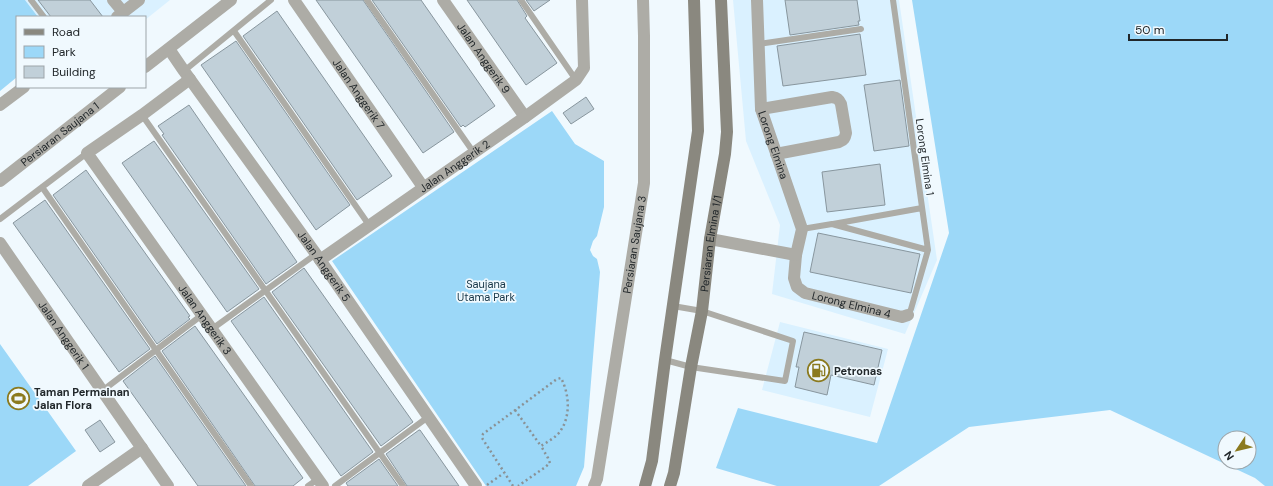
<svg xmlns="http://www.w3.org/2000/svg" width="1273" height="486" font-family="'DM Sans',sans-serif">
  <rect width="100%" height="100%" fill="#f0f9fe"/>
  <path fill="#daf1ff" d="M25,0H170L145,20V17H38Z
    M733,0H899L937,260L905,334L772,294L780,225L746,141Z
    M780,322L888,349L870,417L762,390Z"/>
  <path fill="#9cd8f8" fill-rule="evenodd" d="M0,0H25L38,17H17V77L0,91Z
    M912,0H1273V486H1265L1255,478L1110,410L969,427L879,486H777L716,468L738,408L877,443L949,233ZM1225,438H1249V462H1225Z
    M552,111L575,144L604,161V207L597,236L593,241L590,250L593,256L597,259L600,272L584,467L576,486H486L332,261Z
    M0,344L76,451L28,486H0Z"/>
  <path fill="#c1d0d9" stroke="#88969e" d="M38,0H90L103,17H51Z
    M316,0H363L454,132L423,153Z
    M372,0H421L495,106L465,127L463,125L461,127Z
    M467,0H517L527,16L525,18L557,63L526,85Z
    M526,0H550L534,11Z
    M785,0H857L860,21H858L859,25L790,35Z
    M277,11L392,176L357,200L243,36Z
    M860,34L866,75L783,86L777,46Z
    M236,41L350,205L316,230L201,65Z
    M900,80L909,146L874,151L864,85Z
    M586,97L594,109L571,124L563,113Z
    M189,105L297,262L266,284L162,135L164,134L158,126Z
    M154,141L259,289L227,312L122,163Z
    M880,164L885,205L827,212L822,172Z
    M86,170L190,316L188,317L190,319L157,344L53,195Z
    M45,200L150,349L119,372L13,223Z
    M818,233L920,254L911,293L810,272Z
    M304,268L413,422L381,446L272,292Z
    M264,297L373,452L341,476L231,321Z
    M195,326L303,478L293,486H255L162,351Z
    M804,332L882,350L874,385L831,375L827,395L795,387L799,367H796Z
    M155,356L246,486H198L123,381Z
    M100,420L115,442L100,452L85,430Z
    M419,430H420L459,486H407L386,454Z
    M379,459L398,486H348L346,483Z"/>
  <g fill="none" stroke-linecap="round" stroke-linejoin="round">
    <path stroke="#8a9296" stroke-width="2.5" stroke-dasharray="2 3" stroke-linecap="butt" d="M515,410L541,446
      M487,485L504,473
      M513,486L482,438L483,434L557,379L561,378C569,393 571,415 561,430C557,437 547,442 541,446L548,458L550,463L544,468L518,486"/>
    <path stroke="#adaca6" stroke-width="6" d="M31,0L44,17
      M367,0L474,153
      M521,0L576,80
      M893,0L928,250L911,309L908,315
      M234,31L369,225
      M759,44L861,29
      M184,71L271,0
      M142,115L403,486
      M42,187L251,486
      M0,219L87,153
      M833,224L922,208
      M802,229L832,224L928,250
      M212,329L316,254
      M665,360L691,367L785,381L793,341L702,311L673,306
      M102,391L202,315
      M308,486L318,479
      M335,486L428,417"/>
    <g stroke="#adaca6" stroke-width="12">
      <path d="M113,0L123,12"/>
      <path id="s1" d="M294,0L423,187"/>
      <path id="s2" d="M443,0L525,117"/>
      <path id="s3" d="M757,0L761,109L802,229L796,255L794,278L797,287L805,293L902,317L908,315"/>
      <path d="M117,17L139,0"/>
      <path id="s4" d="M169,49L184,71L316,254L476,486"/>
      <path id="s5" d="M190,79L142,115L87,153L323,486"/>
      <path d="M0,105L24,87"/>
      <path d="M761,109L832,97C837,98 839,99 841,104L846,133C845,138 844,140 839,142L776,154"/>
      <path d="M710,239L796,255"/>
      <path id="s6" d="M0,243L168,486"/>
      <path id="s7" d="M320,260L525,117L576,80L584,68L582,0"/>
      <path d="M88,486L142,448"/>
      <path id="s8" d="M594,486L597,479L644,183V36L643,0"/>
    </g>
    <g stroke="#adaca6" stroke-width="12">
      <path d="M145,67L231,0"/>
      <path id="s9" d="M0,181L120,87"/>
    </g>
    <g stroke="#8a887f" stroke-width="12">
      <path d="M645,486L652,461L665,360L698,131L694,0"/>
      <path id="s10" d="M670,486L674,473L691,367L702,311L710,239L725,154L727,132L721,0"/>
    </g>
  </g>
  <defs>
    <symbol id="fuel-ring" viewBox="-11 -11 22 22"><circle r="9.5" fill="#f0f9fe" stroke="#8b7a1f" stroke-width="1.5"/><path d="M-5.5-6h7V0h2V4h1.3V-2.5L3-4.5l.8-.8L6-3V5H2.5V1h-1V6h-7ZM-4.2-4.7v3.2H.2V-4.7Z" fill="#8b7a1f"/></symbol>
    <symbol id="stadium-ring" viewBox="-11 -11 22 22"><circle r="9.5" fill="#f0f9fe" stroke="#8b7a1f" stroke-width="1.5"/><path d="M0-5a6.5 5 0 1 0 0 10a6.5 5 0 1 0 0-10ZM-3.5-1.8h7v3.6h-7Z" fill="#8b7a1f"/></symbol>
  </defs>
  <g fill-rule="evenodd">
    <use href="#fuel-ring" x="806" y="358" width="25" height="25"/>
    <use href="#stadium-ring" x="6" y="386" width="25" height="25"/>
  </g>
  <g text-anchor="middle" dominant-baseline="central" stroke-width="3.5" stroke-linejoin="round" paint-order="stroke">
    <g font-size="11" fill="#21272a" stroke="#f0f9fe">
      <text stroke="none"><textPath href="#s2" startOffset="71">Jalan Anggerik 9</textPath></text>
      <text stroke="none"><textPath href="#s1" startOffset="114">Jalan Anggerik 7</textPath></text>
      <text stroke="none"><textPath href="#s9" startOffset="76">Persiaran Saujana 1</textPath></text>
      <text stroke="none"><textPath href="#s3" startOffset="147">Lorong Elmina</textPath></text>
      <text transform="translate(925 157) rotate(82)">Lorong Elmina 1</text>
      <text stroke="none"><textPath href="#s7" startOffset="164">Jalan Anggerik 2</textPath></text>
      <text stroke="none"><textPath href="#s8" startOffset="245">Persiaran Saujana 3</textPath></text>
      <text stroke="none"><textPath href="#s10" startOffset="246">Persiaran Elmina 1/1</textPath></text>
      <text stroke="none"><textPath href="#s4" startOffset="267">Jalan Anggerik 5</textPath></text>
      <text stroke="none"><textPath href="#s3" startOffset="353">Lorong Elmina 4</textPath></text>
      <text stroke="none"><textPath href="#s5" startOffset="331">Jalan Anggerik 3</textPath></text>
      <text stroke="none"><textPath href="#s6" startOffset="112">Jalan Anggerik 1</textPath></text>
    </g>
    <g font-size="11" fill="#163647" stroke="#f0f9fe">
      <text x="486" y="284">Saujana<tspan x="486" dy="13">Utama Park</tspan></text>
    </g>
    <g font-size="11" font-weight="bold" fill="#21272a" stroke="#f0f9fe" text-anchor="start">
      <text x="834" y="371">Petronas</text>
      <text x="34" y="392">Taman Permainan<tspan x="34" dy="13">Jalan Flora</tspan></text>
    </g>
  </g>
  <rect x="16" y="16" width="130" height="72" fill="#f0f9fe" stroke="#9da5a9"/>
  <rect x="24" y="29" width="20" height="6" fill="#8a887f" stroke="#9da5a9"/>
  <text x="52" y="36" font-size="12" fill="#21272a">Road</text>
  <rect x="24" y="46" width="20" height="12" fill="#9cd8f8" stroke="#9da5a9"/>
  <text x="52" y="56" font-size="12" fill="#21272a">Park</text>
  <rect x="24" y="66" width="20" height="12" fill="#c1d0d9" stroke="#9da5a9"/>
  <text x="52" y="76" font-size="12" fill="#21272a">Building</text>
  <g transform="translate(1237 450) rotate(235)"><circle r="19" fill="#f0f9fe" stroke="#9da5a9"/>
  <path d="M0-3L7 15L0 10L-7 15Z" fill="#8b7a1f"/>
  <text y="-6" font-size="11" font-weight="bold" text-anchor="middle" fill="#21272a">N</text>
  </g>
  <path d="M1129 34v6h98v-6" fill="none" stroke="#21272a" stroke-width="2"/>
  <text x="1135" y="34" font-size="12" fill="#21272a" stroke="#f0f9fe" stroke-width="3" paint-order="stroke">50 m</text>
</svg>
